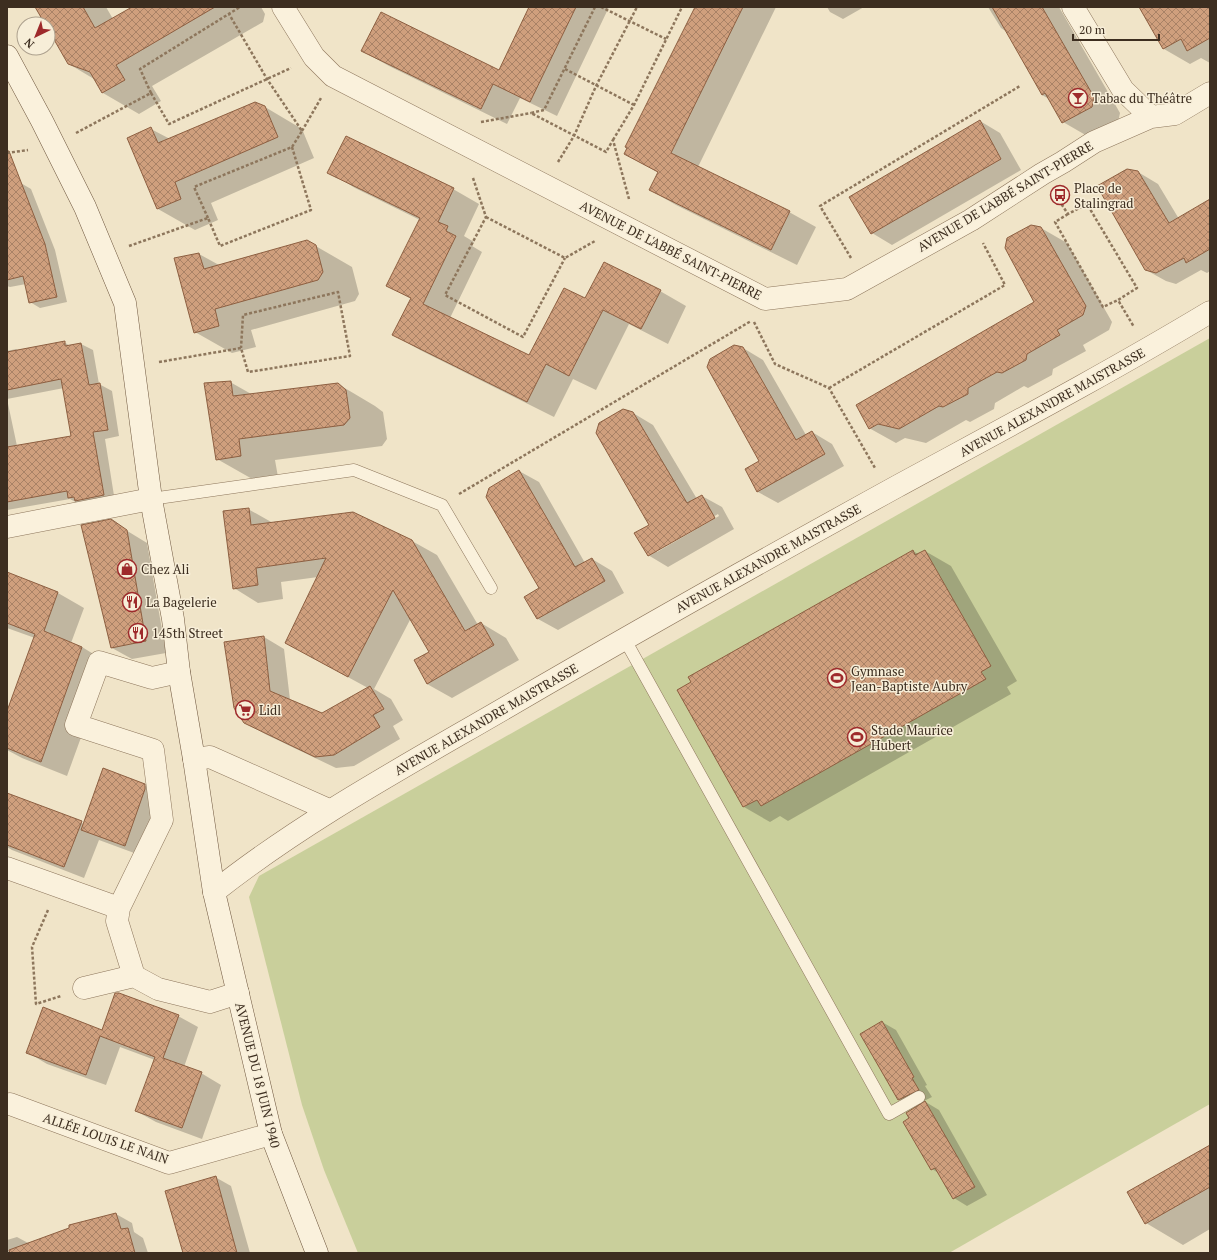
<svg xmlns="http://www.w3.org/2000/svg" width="1217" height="1260" font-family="'PT Serif',serif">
  <defs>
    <pattern id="building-cross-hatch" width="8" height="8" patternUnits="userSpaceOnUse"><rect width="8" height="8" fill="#cf9f7d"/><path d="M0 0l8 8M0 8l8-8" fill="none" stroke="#a98266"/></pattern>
  </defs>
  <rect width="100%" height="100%" fill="#f0e4c8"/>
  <path fill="#c9cf9b" d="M1210,338V1104L949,1253H358L324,1170L302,1105L249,897L259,876Z"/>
  <path fill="#0003" fill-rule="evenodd" d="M36,7H106L113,19L134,7H261L265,14L263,22L152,86L161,101L139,114L103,93L94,79L69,64L48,27V24H46Z
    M530,7H609L557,116L520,98L507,124L389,66L362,51L499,71Z
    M696,7H776L698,167L789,212L816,227L797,265L676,205L650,190L659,173L625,154Z
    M827,7H864L843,19L830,12Z
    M988,7H1059L1120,113L1118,122L1089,137L1063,122L1049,99L1042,95L1007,32L1001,28Z
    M1140,7H1210V63L1201,58L1190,64L1164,49Z
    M265,107L302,129L314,158L211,203L218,220L195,230L158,209L128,138L151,129L170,139Z
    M980,121L1000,133L1021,170L892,245L872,233L850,197Z
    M329,172L453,189L479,204L464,236L474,242L472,246L482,252L450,318L530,356L585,300L660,291L686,306L668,344L629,324L596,390L573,379L554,417L420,350L394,335L411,299L388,285L420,220L355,188Z
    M1138,172L1158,184L1179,219L1210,200V271L1207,273L1201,270L1176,284L1166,281L1146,270Z
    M7,175L31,189L55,250L67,302L40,308L30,302L26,284L10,287L7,286Z
    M1041,228L1067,243L1112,322L1109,330L1083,345L1086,351L1053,369L1052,375L1028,388L1024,386L995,403L994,409L970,422L966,420L926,443L905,438L896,443L869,428L1036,302Z
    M307,241L352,267L359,294L355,301L251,330L256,347L232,353L195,332L199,254L219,265Z
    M64,342L70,346L81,344L93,350L99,384L112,391L119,436L105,439L115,502L81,505L70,499L7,510V399L17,446L72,437L64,388L7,399V351L16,349L19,351Z
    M743,348L763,360L806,435L812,432L832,444L844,466L778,503L758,492L746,470L761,461Z
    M230,382L253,395L338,384L375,406L383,412L387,439L382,446L275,460L278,477L254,480L217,459Z
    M633,413L653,425L697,499L702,496L722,507L734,529L668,567L648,555L651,526ZM718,514L719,516L657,552V550Z
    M519,471L539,482L585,563L592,559L612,571L624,593L558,630L538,619L526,597L540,589Z
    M248,509L273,523L412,541L437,555L478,625L481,623L506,638L519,660L452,698L427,684L430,652L411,618L374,689L391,699L403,720L393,726L400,739L354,766L336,768L265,734L245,722L264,637L284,649L290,700L322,714L368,688L311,657L318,577L281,582L283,599L258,603L234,588Z
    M111,521L147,543L166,653L132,659L112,648Z
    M913,551L918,554L925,551L951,566L1017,681L1007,687L1011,694L788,821L780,816L770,822L744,807Z
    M7,573L58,593L84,608L71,643L82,647L108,663L67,776L22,758L7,750V714L35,638L7,628Z
    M144,785L165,796L145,857L99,840L84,878L12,850L7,847V797L84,824Z
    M178,1016L198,1027L184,1067L201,1073L221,1085L202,1139L156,1122L136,1111L155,1060L120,1047L106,1085L47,1064L27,1052L102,1031Z
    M882,1022L896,1030L927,1085L925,1086L932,1097L924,1101L939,1110L987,1195L967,1206L954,1198L940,1174L932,1169L910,1119L923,1103V1102L912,1107L899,1099Z
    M1210,1146V1229L1183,1245L1146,1223Z
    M215,1177L231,1186L250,1253H184Z
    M116,1214L132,1223L134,1232L143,1238L148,1253H77Z
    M17,1237L30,1244L33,1253H7V1240Z"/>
  <path fill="url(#building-cross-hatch)" stroke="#8d5f41" d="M35,7H83L95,28L132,7H215L116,65L125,80L102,93L90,72L68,64L48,29V24H45Z
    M529,7H576L530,102L493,84L481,109L361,51L381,12L499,70Z
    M695,7H743L671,153L790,211L771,250L649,190L658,172L624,154L627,148L625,147Z
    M992,7H1042L1094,97L1092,107L1062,123L1045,93L1042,95Z
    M1139,7H1210V38L1187,51L1181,39L1163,49Z
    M255,102L265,106L278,137L175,182L181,199L157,209L127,138L151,127L158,143Z
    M980,120L1001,159L871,234L849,197Z
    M346,136L454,188L438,222L448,226L446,231L456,236L423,304L529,355L564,288L585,298L604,262L661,290L641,329L603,310L569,376L546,364L527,402L392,335L411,298L386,286L420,218L327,173Z
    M7,151H9L45,244L57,297L29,303L23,276L7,280Z
    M1127,169L1138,171L1169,223L1210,199V249L1186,263L1184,258L1156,273L1145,270L1097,186Z
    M1031,225L1041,227L1086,306L1083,315L1057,330L1060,335L1027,354L1026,360L1002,373L997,372L968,388V394L943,407L939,406L899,429L878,424L869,429L856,405L1034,302L1005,248L1007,238Z
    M307,240L316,245L323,272L318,280L215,309L219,326L194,333L174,258L199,253L204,269Z
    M65,341V346L81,343L89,385L100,383L108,430L93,432L104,495L75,501L74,497L68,498L67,491L7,502V447L71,436L61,379L7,390V352Z
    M734,345L743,347L796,440L812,431L825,454L757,492L745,469L759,461L707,367L710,359Z
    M231,381L233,396L338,383L346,390L350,418L344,425L239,439L241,456L216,460L204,383Z
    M623,409L633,412L687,503L702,495L715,518L648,556L634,533L649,525L596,433L599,423Z
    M519,470L575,567L592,558L605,581L537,619L524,597L539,588L486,497L489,488Z
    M249,508L251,525L353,512L412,540L465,631L481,622L494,645L427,684L414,660L429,652L393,590L348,677L285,643L326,558L256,568L258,585L233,589L223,511Z
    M111,519L127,530L146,641L111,648L81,525Z
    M913,550L915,555L925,550L991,666L981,672L986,679L761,806L757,800L743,807L677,690L691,682L688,677Z
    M7,572L58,592L44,631L82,647L41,762L7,748V711L35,634L7,623Z
    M264,636L270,691L322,713L370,686L384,709L373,715L380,727L334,755L315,757L244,723L234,708L224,642Z
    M103,768L145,784V789L125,846L81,830Z
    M7,793L82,821L64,867L7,845Z
    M115,993H119L179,1015L163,1058L202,1072L182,1128L135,1111L155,1057L100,1036L86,1075L26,1053L43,1007L102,1030Z
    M882,1021L914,1077L912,1078L919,1090L898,1100L860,1034Z
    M925,1101L975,1187L953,1199L935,1168L931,1170L903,1122L909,1118L906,1113Z
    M1210,1145V1187L1145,1224L1127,1192Z
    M216,1176L237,1253H183L165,1191Z
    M116,1213L121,1229L128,1228L135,1253H10L9,1250L69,1228V1225Z"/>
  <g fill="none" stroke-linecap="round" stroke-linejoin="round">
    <defs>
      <path id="lane" d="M151,499L354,470L442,505L491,588
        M624,638L889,1114L919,1097"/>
      <path id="street" d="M283,7L314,57L333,76L765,299L847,289L971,220L1042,174L1063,162L1094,142L1151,117L1175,114L1210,93
        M1073,7L1123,90L1151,117
        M7,527L151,499
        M194,759L210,757L329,810
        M7,868L119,908
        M214,892C306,819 411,763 512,704C639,630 767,558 896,487C1001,430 1107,374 1210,312
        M134,976L117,921L119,908L162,820L153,750L76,725L99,662L152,678L179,672
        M84,988L134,976L158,989L210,1002L238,993
        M10,1104L169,1163L271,1134"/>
      <path id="secondary" d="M7,56L42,121L85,207L125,303L151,499L173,619L179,672L194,759L214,892L271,1134L317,1253"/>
    </defs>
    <use href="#lane" stroke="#8d765c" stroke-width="13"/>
    <use href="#street" stroke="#8d765c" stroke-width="23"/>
    <use href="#secondary" stroke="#6f573f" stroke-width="23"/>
    <path stroke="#8d765c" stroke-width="2.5" stroke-dasharray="3 2" stroke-linecap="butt" d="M595,7L544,110L531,113L606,152L613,140L629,199
      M601,7L666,39
      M565,69L634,105
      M151,93L169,124L291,68
      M481,122L531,113
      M302,131L321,98
      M76,133L151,93L140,69L240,7
      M613,140L634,105L682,7
      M7,153L28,150
      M558,162L574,136L596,86L637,7
      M473,178L486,217L445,295L523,337L565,258
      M1056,196L1068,214L1087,204L1137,288L1118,300L1134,327
      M1068,214L1055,222L1103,307L1118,300
      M486,217L565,258L595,241
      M208,218L194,187L292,147L302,131L267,79L229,14
      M129,246L208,218L220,246L311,210L292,147
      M851,258L820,206L1020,86
      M754,322L775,364L829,388L875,468
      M159,362L241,348L248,372L350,356L338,292L243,315L241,348
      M829,388L1005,285L983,243
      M459,494L751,321
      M48,910L32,947L36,1004L61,996"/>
    <use href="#lane" stroke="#faf1dc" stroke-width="12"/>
    <use href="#street" stroke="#faf1dc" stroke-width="22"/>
    <use href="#secondary" stroke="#faf1dc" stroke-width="22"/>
  </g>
  <defs>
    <symbol id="bar-ring" viewBox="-11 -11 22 22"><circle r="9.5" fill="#f7eed8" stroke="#9e2a2b" stroke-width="1.5"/><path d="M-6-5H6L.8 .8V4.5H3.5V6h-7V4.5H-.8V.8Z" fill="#9e2a2b"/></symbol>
    <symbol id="bus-ring" viewBox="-11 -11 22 22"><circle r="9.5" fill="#f7eed8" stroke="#9e2a2b" stroke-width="1.5"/><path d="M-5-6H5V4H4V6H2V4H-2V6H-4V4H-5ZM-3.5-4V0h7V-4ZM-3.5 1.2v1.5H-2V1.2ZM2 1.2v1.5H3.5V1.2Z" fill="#9e2a2b"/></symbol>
    <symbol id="shop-ring" viewBox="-11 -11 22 22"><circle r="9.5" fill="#f7eed8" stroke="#9e2a2b" stroke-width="1.5"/><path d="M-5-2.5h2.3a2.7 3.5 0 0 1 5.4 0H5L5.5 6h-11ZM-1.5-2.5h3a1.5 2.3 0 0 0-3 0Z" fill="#9e2a2b"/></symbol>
    <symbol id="restaurant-ring" viewBox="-11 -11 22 22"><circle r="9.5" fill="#f7eed8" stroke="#9e2a2b" stroke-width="1.5"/><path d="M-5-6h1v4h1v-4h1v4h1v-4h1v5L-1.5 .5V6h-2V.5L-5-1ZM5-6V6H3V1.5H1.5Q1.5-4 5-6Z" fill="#9e2a2b"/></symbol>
    <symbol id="stadium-ring" viewBox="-11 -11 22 22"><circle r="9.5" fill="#f7eed8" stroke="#9e2a2b" stroke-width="1.5"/><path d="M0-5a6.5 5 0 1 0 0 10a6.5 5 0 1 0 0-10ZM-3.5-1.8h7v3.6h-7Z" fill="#9e2a2b"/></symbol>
    <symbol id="supermarket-ring" viewBox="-11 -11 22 22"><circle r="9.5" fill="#f7eed8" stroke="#9e2a2b" stroke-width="1.5"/><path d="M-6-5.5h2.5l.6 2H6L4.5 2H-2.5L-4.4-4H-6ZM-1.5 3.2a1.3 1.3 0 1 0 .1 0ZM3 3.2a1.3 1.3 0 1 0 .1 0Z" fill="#9e2a2b"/></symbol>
  </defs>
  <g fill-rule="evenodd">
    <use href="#bar-ring" x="1067" y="87" width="22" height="22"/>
    <use href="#bus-ring" x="1049" y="184" width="22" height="22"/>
    <use href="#shop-ring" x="116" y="558" width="22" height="22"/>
    <use href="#restaurant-ring" x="121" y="591" width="22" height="22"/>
    <use href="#restaurant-ring" x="127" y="622" width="22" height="22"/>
    <use href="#stadium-ring" x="826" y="667" width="22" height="22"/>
    <use href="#supermarket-ring" x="234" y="699" width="22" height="22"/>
    <use href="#stadium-ring" x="846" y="726" width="22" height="22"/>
  </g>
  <g text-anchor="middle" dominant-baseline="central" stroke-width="3" stroke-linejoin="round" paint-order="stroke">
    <g font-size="13" fill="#3d2e20" stroke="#f7eed8" text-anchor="start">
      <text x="1092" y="98">Tabac du Théâtre</text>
      <text x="1074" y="188">Place de<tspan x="1074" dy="15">Stalingrad</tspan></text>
      <text x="141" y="569">Chez Ali</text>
      <text x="146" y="602">La Bagelerie</text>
      <text x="152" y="633">145th Street</text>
      <text x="851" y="671">Gymnase<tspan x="851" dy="15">Jean-Baptiste Aubry</tspan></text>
      <text x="259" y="710">Lidl</text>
      <text x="871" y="730">Stade Maurice<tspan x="871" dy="15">Hubert</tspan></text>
    </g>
    <g font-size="13" fill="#3d2e20" stroke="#f7eed8">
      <text transform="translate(1005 196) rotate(-31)">AVENUE DE L'ABBÉ SAINT-PIERRE</text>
      <text transform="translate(671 250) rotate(27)">AVENUE DE L'ABBÉ SAINT-PIERRE</text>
      <text transform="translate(1052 402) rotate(-29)">AVENUE ALEXANDRE MAISTRASSE</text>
      <text transform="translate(768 558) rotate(-29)">AVENUE ALEXANDRE MAISTRASSE</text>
      <text transform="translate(486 719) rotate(-30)">AVENUE ALEXANDRE MAISTRASSE</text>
      <text transform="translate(258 1075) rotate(76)">AVENUE DU 18 JUIN 1940</text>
      <text transform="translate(106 1138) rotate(19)">ALLÉE LOUIS LE NAIN</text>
    </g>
  </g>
  <rect width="1217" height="1260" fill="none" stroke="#3d2e20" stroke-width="16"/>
  <g transform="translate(36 36) rotate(223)"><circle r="19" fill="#f7eed8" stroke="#ada18e"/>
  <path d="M0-3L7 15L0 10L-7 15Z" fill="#9e2a2b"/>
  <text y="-6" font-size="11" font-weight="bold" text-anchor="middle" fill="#3d2e20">N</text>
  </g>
  <path d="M1073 34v6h86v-6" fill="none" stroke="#3d2e20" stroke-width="2"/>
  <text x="1079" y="34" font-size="12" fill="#3d2e20" stroke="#f7eed8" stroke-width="3" paint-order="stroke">20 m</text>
</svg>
